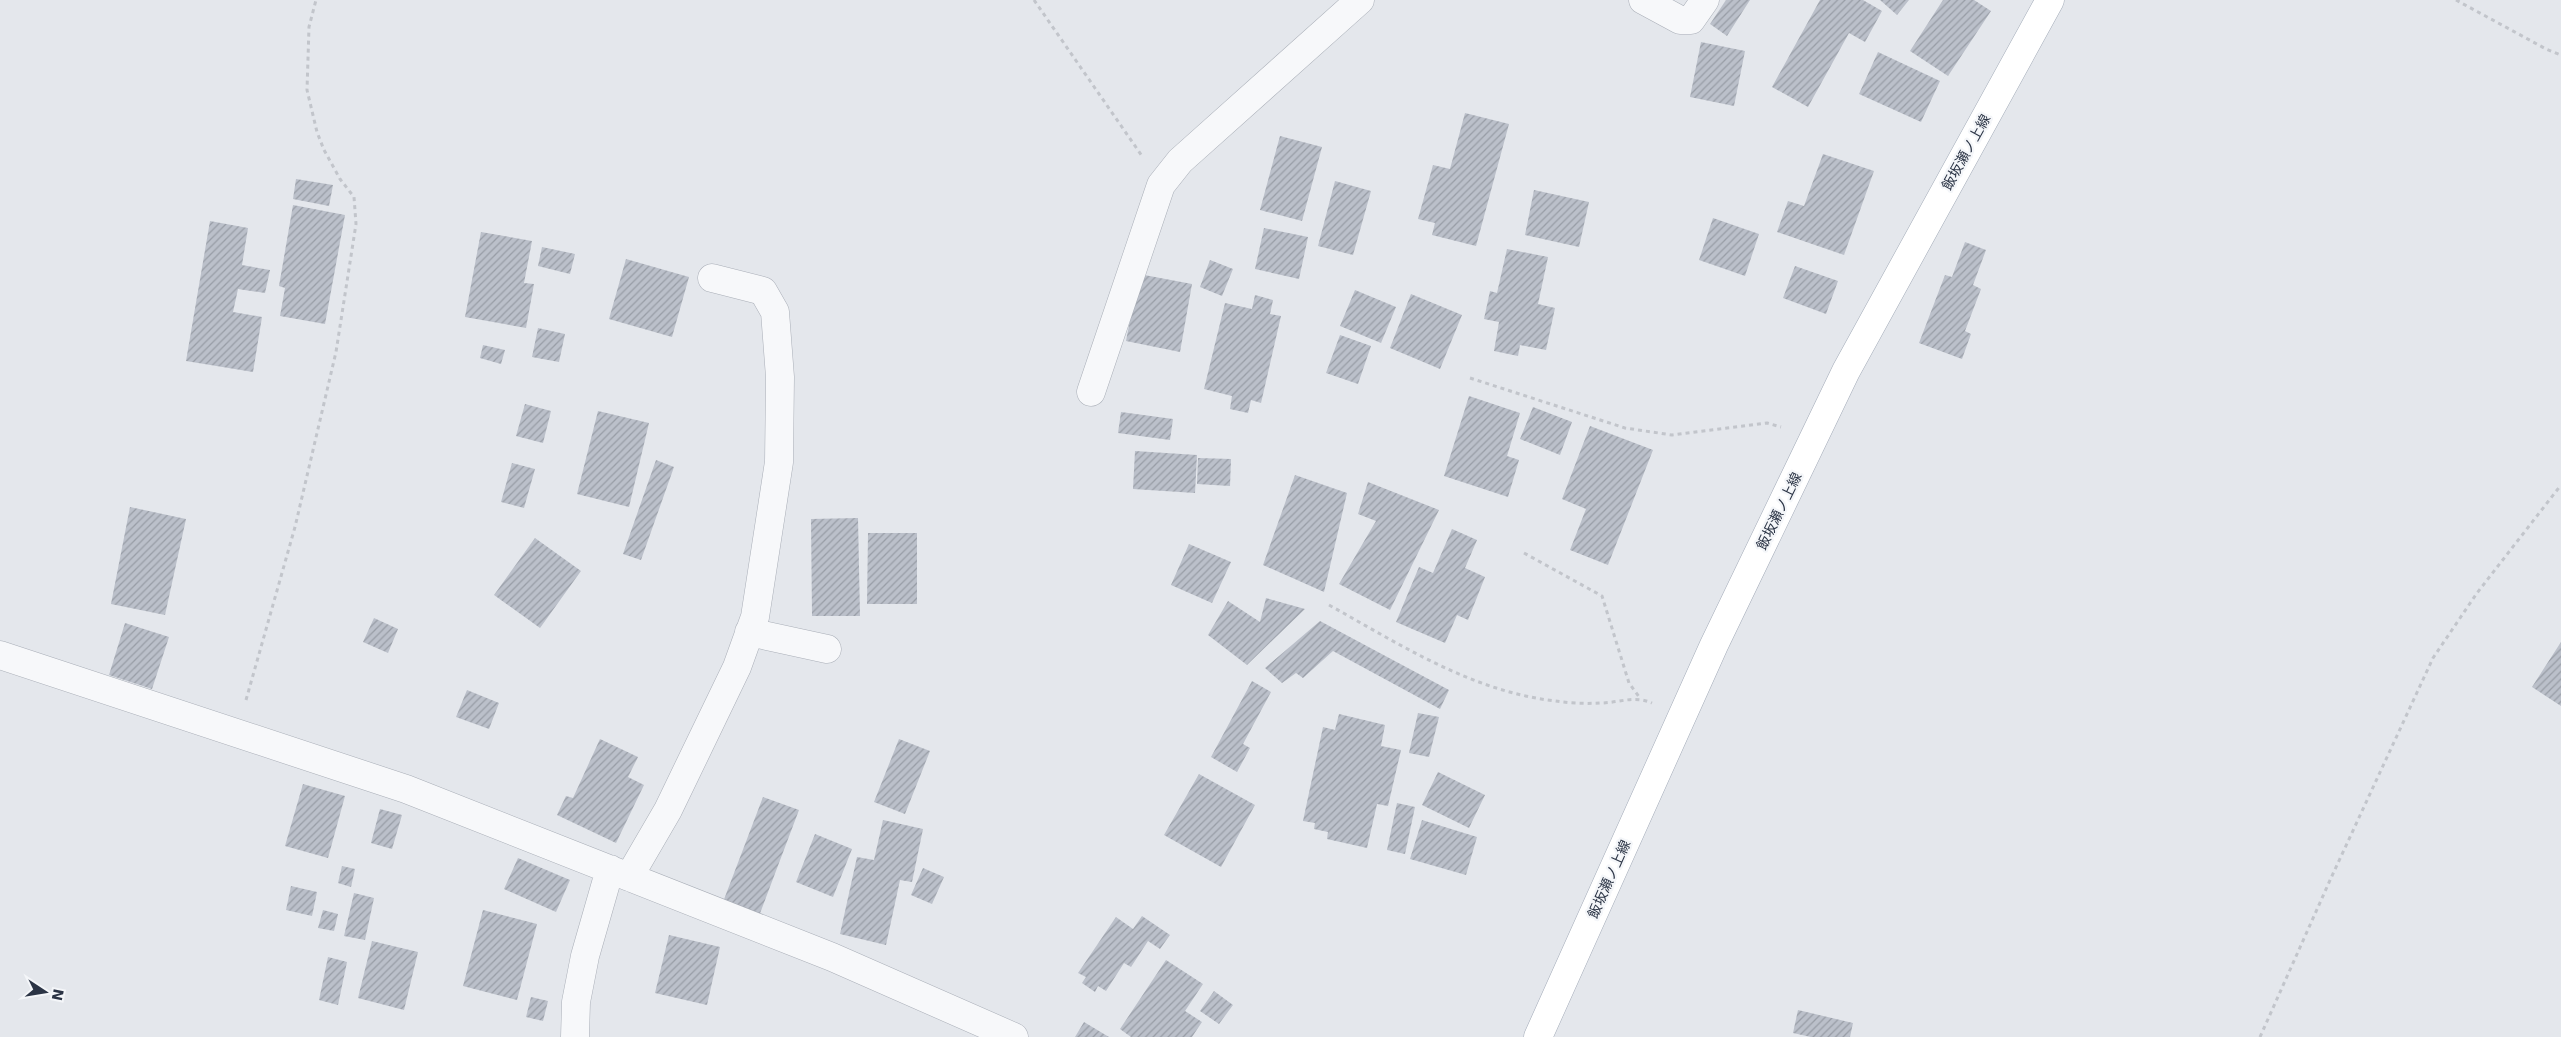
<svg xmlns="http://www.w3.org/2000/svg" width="2561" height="1037" font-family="'DejaVu Sans','Noto Sans JP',sans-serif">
  <defs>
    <pattern id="building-hatch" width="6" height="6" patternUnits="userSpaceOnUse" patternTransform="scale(1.25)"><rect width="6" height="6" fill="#bbc0ca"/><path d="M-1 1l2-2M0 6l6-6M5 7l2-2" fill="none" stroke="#989da6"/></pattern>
  </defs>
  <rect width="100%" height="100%" fill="#e4e7ec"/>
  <path fill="url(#building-hatch)" d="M1726,0H1750L1727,36L1710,24Z
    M1820,0H1863L1882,11L1865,42L1849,33L1808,107L1772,87Z
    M1880,0H1909L1897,15Z
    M1943,0H1974L1991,11L1948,76L1910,51Z
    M1701,42L1745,51L1734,106L1690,97Z
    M1878,52L1940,81L1921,122L1859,94Z
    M1465,113L1509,124L1476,246L1432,235L1435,223L1418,219L1433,165L1450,169Z
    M1280,136L1322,147L1302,221L1260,210Z
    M1823,154L1874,171L1844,255L1777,232L1788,201L1804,206Z
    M296,179L333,185L329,206L293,199Z
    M1335,181L1371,191L1353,255L1318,246Z
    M1534,190L1589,202L1579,247L1525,235Z
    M293,205L345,215L325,324L280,316L285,288L279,286Z
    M1713,218L1759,234L1745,276L1699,260Z
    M210,221L248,228L242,265L270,270L265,293L238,289L233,312L262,317L253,372L186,361Z
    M1264,228L1308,237L1299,279L1255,269Z
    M481,232L532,241L524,283L534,284L526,328L465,317Z
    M1965,242L1986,250L1973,285L1981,289L1965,331L1971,334L1962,359L1919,343L1945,275L1952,277Z
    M542,247L575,254L570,274L538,266Z
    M1507,249L1548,257L1538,304L1555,308L1546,350L1520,345L1518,356L1494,351L1499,322L1484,319L1490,291L1497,293Z
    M626,259L689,277L672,337L609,319Z
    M1210,260L1233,269L1222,296L1200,287Z
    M1795,266L1838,281L1826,314L1783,298Z
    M1139,274L1192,284L1180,352L1126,341Z
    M1355,290L1396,307L1381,343L1340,326Z
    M1411,294L1462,315L1440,369L1390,348Z
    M1255,295L1273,300L1270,314L1281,316L1261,403L1251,400L1248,413L1230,409L1232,396L1204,389L1225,303L1252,309Z
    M538,328L565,334L559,362L532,357Z
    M1340,335L1371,346L1358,384L1326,373Z
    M483,345L505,350L501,364L480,358Z
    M1469,396L1520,413L1507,456L1519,460L1508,497L1444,476Z
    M525,404L551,411L543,443L516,436Z
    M1533,407L1572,422L1560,455L1520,439Z
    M598,411L649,423L629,507L577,494Z
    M1121,412L1173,419L1170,440L1118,433Z
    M1590,426L1653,450L1608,565L1570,550L1586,509L1562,499Z
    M1135,451L1197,455L1195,493L1133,489Z
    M1198,458L1231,459L1230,486L1197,484Z
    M656,460L674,467L641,560L623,554Z
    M512,463L535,469L524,508L501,502Z
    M1295,475L1347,493L1324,592L1263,565Z
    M1368,482L1439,510L1390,610L1339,584L1376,521L1358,514Z
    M130,507L186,519L165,615L111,604Z
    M858,518L860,616H812L811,519Z
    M1452,529L1477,540L1465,568L1485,577L1468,620L1457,615L1445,643L1396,622L1419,567L1433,573Z
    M868,533H917V604H867Z
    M535,538L581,571L540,628L494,595Z
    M1189,544L1231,562L1212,603L1171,585Z
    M1266,598L1305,609L1247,665L1208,635L1228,601L1260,622Z
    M374,618L398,629L388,653L363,642Z
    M1320,621L1449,690L1440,709L1333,651L1303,678L1296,673L1282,683L1265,668Z
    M125,623L169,637L152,689L109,675Z
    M2561,642V706L2532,687Z
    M1252,681L1271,692L1243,744L1250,748L1237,772L1211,757Z
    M467,690L499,703L489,729L456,717Z
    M1418,713L1439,717L1429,757L1409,753Z
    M1339,714L1385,725L1381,746L1401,750L1388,806L1377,804L1367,848L1327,839L1328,832L1314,829L1315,823L1303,821L1323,727L1335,730Z
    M600,739L638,757L628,777L644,785L616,843L557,815L566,796L573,798Z
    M899,739L930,751L905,814L874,802Z
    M1438,772L1485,795L1469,828L1422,805Z
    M1199,774L1255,805L1221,867L1164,835Z
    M303,784L345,796L328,858L285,846Z
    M763,797L799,810L759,916L723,902Z
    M1397,803L1415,807L1405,854L1387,850Z
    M380,809L402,815L392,849L371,843Z
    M883,820L923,829L912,882L900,880L886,945L840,934L857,857L874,860Z
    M1422,820L1477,837L1466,875L1410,859Z
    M815,834L852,849L833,897L796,882Z
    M518,858L570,880L556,912L504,889Z
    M342,866L355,869L351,887L338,883Z
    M923,868L944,877L932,904L911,895Z
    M291,886L317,892L312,916L286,910Z
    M354,893L374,898L365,940L344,936Z
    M323,910L338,914L334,931L318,928Z
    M483,910L537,924L517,1000L463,986Z
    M1142,916L1170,935L1160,949L1148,941L1131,967L1124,963L1106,991L1098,986L1095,992L1082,983L1086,977L1078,973L1116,917L1133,929Z
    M669,935L720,947L707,1005L655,993Z
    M372,941L418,952L404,1010L358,998Z
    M328,957L347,962L338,1005L319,1000Z
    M1166,960L1203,984L1185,1011L1202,1022L1192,1037H1131L1120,1029Z
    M1214,991L1233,1005L1219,1024L1200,1011Z
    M531,997L548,1001L543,1021L526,1017Z
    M1798,1010L1853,1023L1850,1037H1811L1793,1033Z
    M1084,1022L1109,1037H1075Z"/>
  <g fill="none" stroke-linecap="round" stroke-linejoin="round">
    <defs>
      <path id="minor" d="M1643,0L1680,20H1691L1705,0
        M1091,392L1161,185L1180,161L1360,0
        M749,632L827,649
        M0,655L406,789L832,957L1014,1037
        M629,877L668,810L737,667L755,617L779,462L780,377L775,312L763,291L712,278
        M575,1037L576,1002L585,956L610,869"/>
      <path id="major" d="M1538,1037L1714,645L1846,371L2050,0"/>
    </defs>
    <use href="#minor" stroke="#a9aeb7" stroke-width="29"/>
    <use href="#major" stroke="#a3abb8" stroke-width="29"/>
    <path stroke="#c2c5cb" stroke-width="3" stroke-dasharray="4 4" stroke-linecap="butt" d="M1034,0L1142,156
      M2456,0L2546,49L2561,55
      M1470,378L1625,428L1672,435L1767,423L1781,427
      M1524,553L1602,596L1629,683L1640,698
      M1329,605C1401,645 1471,691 1555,701C1569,703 1585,704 1600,703C1619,703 1634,695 1652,703
      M246,700L295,527L336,352L356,224L354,197L340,179L324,150L317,132L307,90L309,27L316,0
      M2260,1037L2331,878L2433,658L2477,593L2561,485"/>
    <use href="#minor" stroke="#f7f8fa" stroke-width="28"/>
    <use href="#major" stroke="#fff" stroke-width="28"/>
  </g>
  <g text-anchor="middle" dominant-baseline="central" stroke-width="4.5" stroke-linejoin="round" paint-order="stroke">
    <g font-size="14" fill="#2b3445" stroke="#f4f6f9">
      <text transform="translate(1966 152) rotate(-61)">飯坂瀬ノ上線</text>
      <text transform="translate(1779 511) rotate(-64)">飯坂瀬ノ上線</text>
      <text transform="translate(1609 879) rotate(-66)">飯坂瀬ノ上線</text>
    </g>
  </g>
  <g transform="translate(45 992) rotate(102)" stroke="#f4f6f9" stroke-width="4" paint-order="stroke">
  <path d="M0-4L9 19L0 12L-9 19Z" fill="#2b3445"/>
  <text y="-8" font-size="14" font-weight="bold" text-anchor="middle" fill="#2b3445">N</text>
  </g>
</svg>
